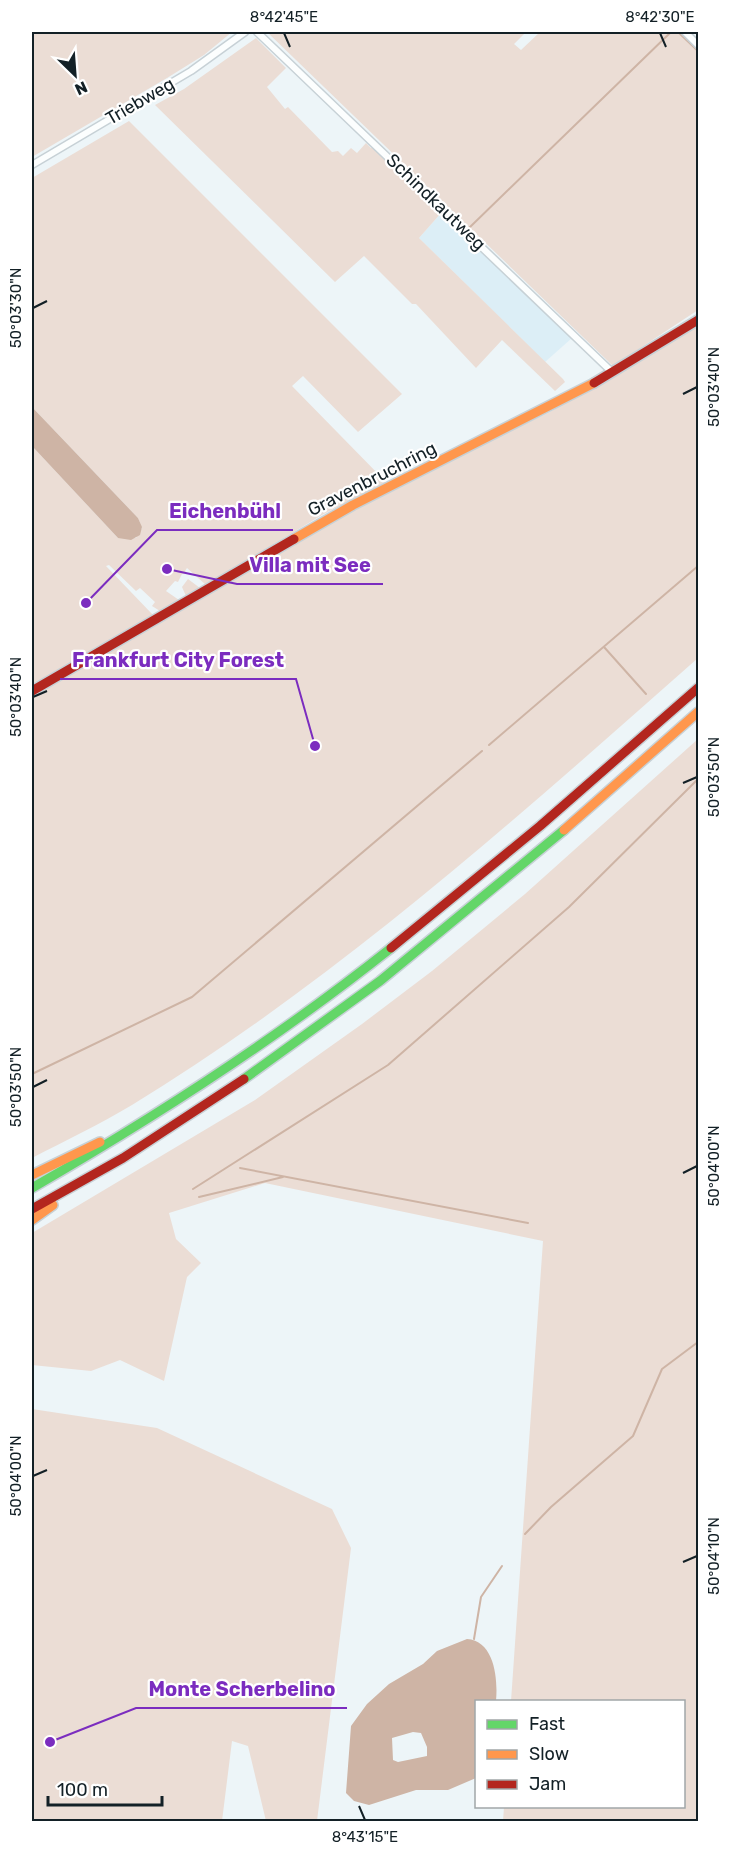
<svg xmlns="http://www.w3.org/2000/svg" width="730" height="1853" font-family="Rubik,sans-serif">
  <rect width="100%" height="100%" fill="#edf5f8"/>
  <path fill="#dceef6" d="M442,212L572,338L545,362L419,238Z"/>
  <path fill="#ebddd5" d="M32,32H232L204,55L167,78L32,157Z
    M267,32H526L514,44L521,50L540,32H680L698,49V310L613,366Z
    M256,38L286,68L267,87L285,109L288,107L332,152L338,151L343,156L351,148L357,153L366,143L371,148L375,147L442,212L419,238L563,379L565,382L555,391L502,340L476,368L416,304H412L364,256L335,282L155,105L184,89Z
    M129,121L402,394L358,432L303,376L292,386L386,482L322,515L206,585L187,568L185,571L187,573L182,574L178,582L175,581L166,591L179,600L160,611L152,606L155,602L140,588L136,591L109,565L106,566L153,615L32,686V446L118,538H136L142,528L138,518L32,407V178Z
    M698,325V658C518,817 338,979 132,1105C100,1124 65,1141 32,1158V694L383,494L550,412Z
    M188,579L200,588L186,596L182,587Z
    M698,739V1821H503L504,1807L684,1806V1702L511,1701L543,1241L265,1183L169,1213L176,1239L201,1263L187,1277L164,1381L120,1360L91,1371L32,1365V1233L255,1100L362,1024L432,971L525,894Z
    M32,1409L157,1428L332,1509L351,1548L317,1821H266L248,1746L232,1741L222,1821H32Z"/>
  <path fill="#ceb4a5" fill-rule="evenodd" d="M32,407L138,518L142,527L140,535L131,540L118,538L32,446Z
    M467,1639C495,1641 498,1680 496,1701L476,1702V1778L448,1790H416L369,1805L354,1801L346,1793L351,1726L367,1704L389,1684L423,1664L437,1651ZM413,1732L421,1733L427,1747V1756L398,1762L393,1760L392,1738Z"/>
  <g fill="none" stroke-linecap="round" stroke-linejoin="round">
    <path stroke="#ceb4a5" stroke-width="2" d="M678,32L698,51
      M469,228L671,32
      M604,647L646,694
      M489,745L698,566
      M32,1074L192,997L482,751
      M240,1168L528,1223
      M193,1189L388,1065L569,907L698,779
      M199,1197L283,1177
      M525,1534L551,1507L633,1436L662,1369L698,1342
      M474,1639L481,1597L502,1566"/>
    <defs>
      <path id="street" d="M257,32L613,373
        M685,32L698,45
        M32,165L191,71L245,32"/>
      <path id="fast" d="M244,1079L380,981L564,830
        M32,1188C157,1116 278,1038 391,948"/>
      <path id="slow" d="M294,539L353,505L594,383
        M564,830L698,712
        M32,1175L100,1142
        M32,1220L53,1205"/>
      <path id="jam" d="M594,383L698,320
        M32,691L294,539
        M391,948L540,826L698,688
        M32,1209L123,1158L244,1079"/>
    </defs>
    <use href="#street" stroke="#c7d1d6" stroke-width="9"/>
    <use href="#fast" stroke="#c7d1d6" stroke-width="12"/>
    <use href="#slow" stroke="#c7d1d6" stroke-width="12"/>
    <use href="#jam" stroke="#c7d1d6" stroke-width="12"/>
    <use href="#street" stroke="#fcfefe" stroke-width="6"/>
    <use href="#fast" stroke="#63d668" stroke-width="9"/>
    <use href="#slow" stroke="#ff974d" stroke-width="9"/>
    <use href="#jam" stroke="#b3261e" stroke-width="9"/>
  </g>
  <path fill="none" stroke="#132026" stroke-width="2" d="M284,33L290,47M660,33L666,47M33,308L47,301M683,394L697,387M33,697L47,691M683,783L697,777M33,1087L47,1080M683,1173L697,1166M33,1476L47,1470M683,1562L697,1556M359,1806L365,1820"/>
  <g text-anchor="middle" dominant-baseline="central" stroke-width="4.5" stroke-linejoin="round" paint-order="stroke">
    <g font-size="18" fill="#132026" stroke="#fff">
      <text transform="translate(140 101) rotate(-30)">Triebweg</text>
      <text transform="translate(436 202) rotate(44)">Schindkautweg</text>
      <text transform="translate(372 479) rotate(-27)">Gravenbruchring</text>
    </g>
  </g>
  <path fill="none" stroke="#7b2cbf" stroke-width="2" d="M86 603L157 530H293M167 569L237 584H383M315 746L296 679H60M50 1742L136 1708H347"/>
  <g fill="#7b2cbf" stroke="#fff" stroke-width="2">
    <circle cx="86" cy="603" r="6"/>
    <circle cx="167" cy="569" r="6"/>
    <circle cx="315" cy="746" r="6"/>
    <circle cx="50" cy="1742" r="6"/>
  </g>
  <g font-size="20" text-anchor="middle" font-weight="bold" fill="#7b2cbf" stroke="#fff" stroke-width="4.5" stroke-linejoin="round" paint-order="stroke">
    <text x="225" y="518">Eichenbühl</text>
    <text x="310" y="572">Villa mit See</text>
    <text x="178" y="667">Frankfurt City Forest</text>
    <text x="242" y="1696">Monte Scherbelino</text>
  </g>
  <rect width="730" height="1853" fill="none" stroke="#ffffff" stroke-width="66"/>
  <rect x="475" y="1700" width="210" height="108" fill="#ffffff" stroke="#a1a6a8" stroke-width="1.5"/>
  <rect x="487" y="1720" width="30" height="9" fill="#63d668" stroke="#a1a6a8" stroke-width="1.5"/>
  <text x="529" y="1730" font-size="18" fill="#132026">Fast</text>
  <rect x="487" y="1750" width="30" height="9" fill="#ff974d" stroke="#a1a6a8" stroke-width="1.5"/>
  <text x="529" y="1760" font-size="18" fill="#132026">Slow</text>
  <rect x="487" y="1780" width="30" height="9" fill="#b3261e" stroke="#a1a6a8" stroke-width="1.5"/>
  <text x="529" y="1790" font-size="18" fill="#132026">Jam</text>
  <g transform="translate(75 75) rotate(155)" stroke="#ffffff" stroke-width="4.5" paint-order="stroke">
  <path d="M0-4.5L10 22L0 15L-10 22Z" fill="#132026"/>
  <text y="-9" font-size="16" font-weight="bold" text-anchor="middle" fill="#132026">N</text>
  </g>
  <path d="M48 1796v9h114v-9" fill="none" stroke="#132026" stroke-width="3"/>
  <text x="57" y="1796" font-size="18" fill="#132026" stroke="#ffffff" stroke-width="4.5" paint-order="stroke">100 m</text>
  <rect x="33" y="33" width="664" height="1787" fill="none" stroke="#132026" stroke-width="2"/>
  <g font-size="15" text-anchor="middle" fill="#132026">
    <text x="284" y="22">8°42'45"E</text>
    <text x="660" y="22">8°42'30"E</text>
    <text transform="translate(16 308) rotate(-90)" y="5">50°03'30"N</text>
    <text transform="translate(714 387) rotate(-90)" y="5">50°03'40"N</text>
    <text transform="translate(16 697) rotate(-90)" y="5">50°03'40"N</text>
    <text transform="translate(714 777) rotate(-90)" y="5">50°03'50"N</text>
    <text transform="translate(16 1087) rotate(-90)" y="5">50°03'50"N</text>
    <text transform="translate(714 1166) rotate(-90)" y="5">50°04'00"N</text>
    <text transform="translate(16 1476) rotate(-90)" y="5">50°04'00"N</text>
    <text transform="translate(714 1556) rotate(-90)" y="5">50°04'10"N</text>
    <text x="365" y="1842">8°43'15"E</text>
  </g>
</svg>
